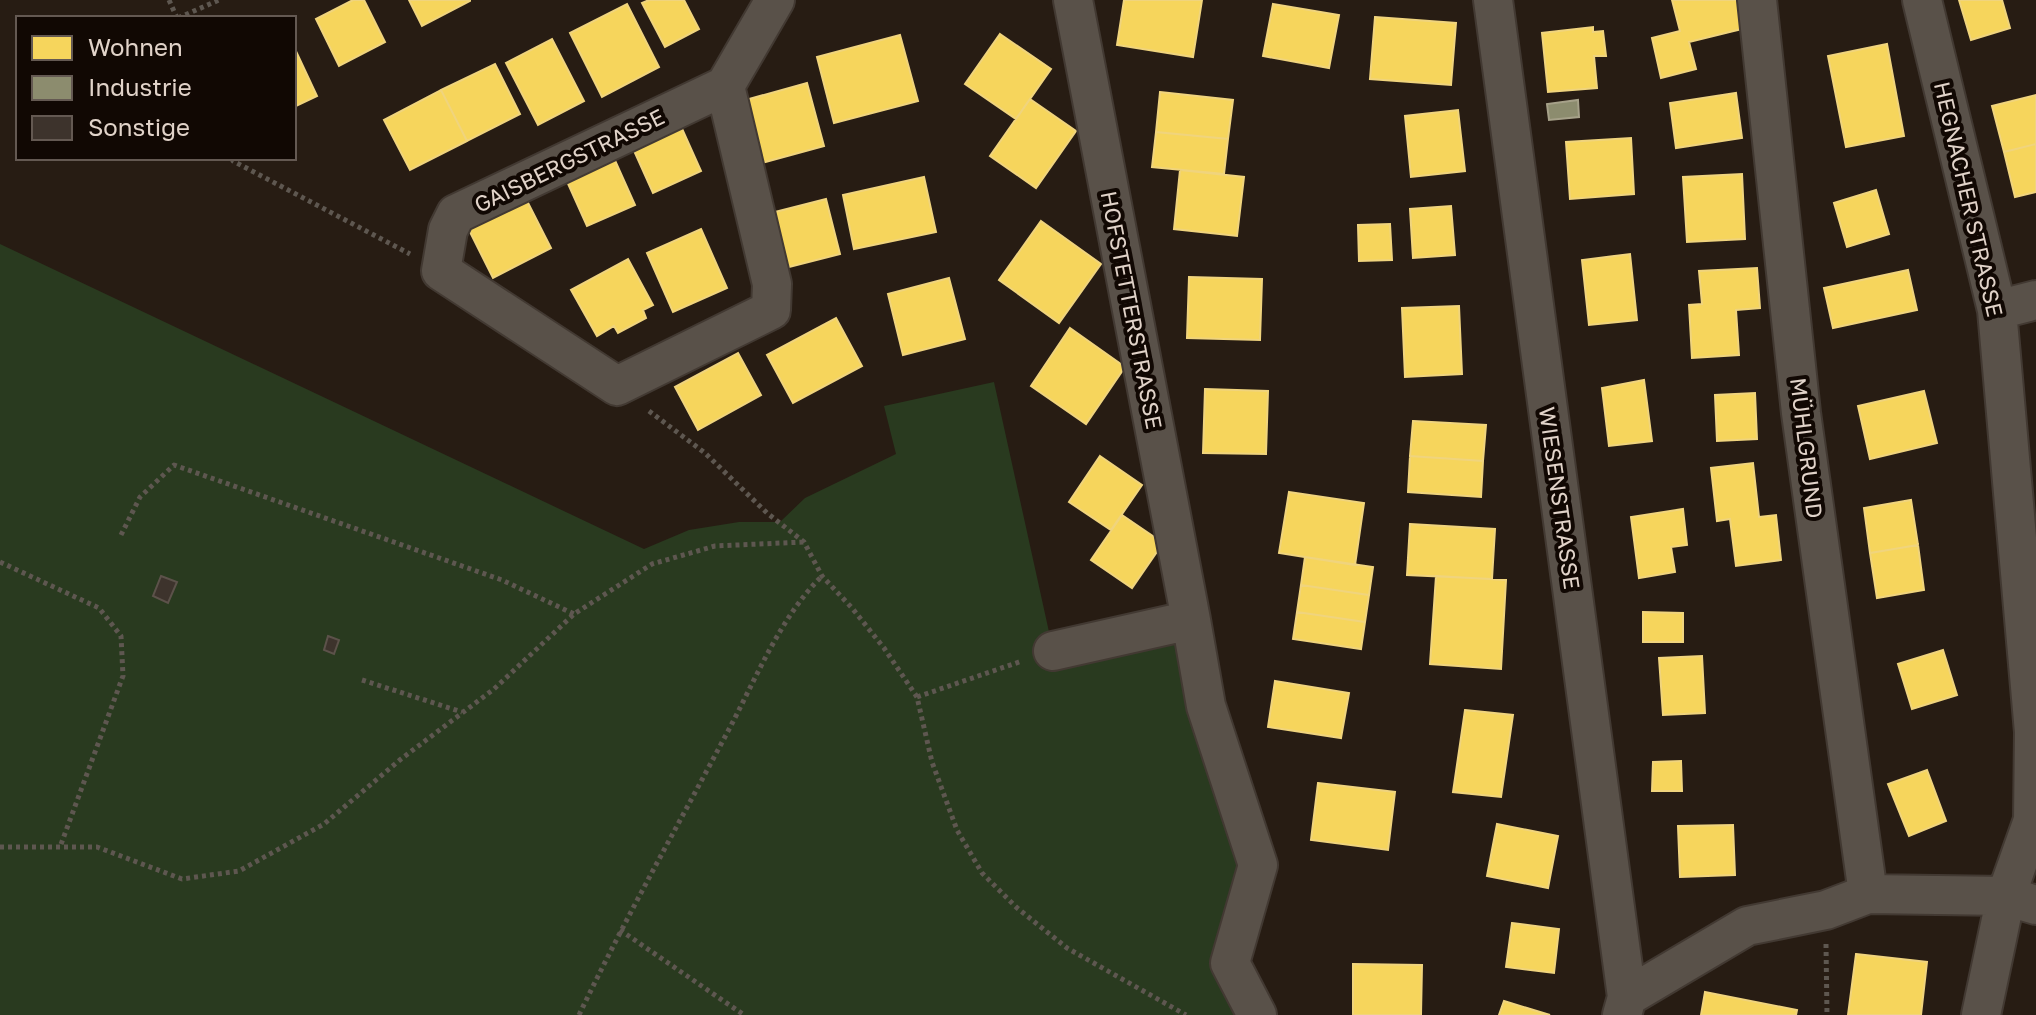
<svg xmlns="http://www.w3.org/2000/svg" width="2036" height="1015" font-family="'Golos Text',sans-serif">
  <rect width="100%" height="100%" fill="#271c13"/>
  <path fill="#293a1f" d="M0,244L644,549L689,530L739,522H780L805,498L896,454L884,406L994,382L1053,650L1191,620L1258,865L1230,963L1253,1015H0Z"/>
  <path fill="#f6d55c" stroke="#f0d47d" stroke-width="2" d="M353,0H364L385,42L339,66L316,19Z
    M409,0H470V1L422,26Z
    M649,0H684L699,29L665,47L642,3Z
    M1124,0H1202L1193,57L1117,45Z
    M1672,0H1740L1746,28L1689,42L1696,69L1661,78L1652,38L1680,31Z
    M1959,0H2002L2010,28L1971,40Z
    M627,4L659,67L602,97L570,33Z
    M1273,4L1339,15L1329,68L1263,56Z
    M1375,17L1456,23L1451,85L1370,79Z
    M1593,27V32L1603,31L1606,56H1594L1597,88L1548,92L1542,33Z
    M1000,34L1051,69L1016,119L965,84Z
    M900,35L918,101L834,123L817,57Z
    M552,39L584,101L538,125L506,63Z
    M1887,44L1904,136L1846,147L1828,56Z
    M294,47L317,96L294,107Z
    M495,64L520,114L467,141L441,90Z
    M807,83L824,146L758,164L742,101Z
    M441,90L467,141L410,170L384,120Z
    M1160,92L1233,100L1228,139L1156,132Z
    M1736,93L1742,138L1676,148L1670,103Z
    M2036,95V144L2004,152L1992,106Z
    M1030,99L1076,131L1036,188L990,156Z
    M1458,110L1465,171L1411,177L1405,116Z
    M679,122L701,171L653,193L631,144Z
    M1156,132L1228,139L1224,174L1152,167Z
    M1631,138L1634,194L1570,199L1566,142Z
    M2036,144V192L2015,197L2004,152Z
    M613,156L635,205L587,226L565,177Z
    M1180,170L1244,177L1237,236L1174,229Z
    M1742,174L1745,239L1687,242L1683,177Z
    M924,177L936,232L854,249L843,195Z
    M1876,190L1889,234L1847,247L1834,203Z
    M524,195L551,248L493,278L466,224Z
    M826,199L840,254L785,268L771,213Z
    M1451,206L1455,255L1413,258L1410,209Z
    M1041,221L1101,264L1059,323L999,280Z
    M1390,224L1392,260L1359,261L1358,225Z
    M701,229L727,288L673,312L647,253Z
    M1630,254L1637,320L1589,325L1582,260Z
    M628,259L653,305L643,310L646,318L618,333L614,326L597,336L571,290Z
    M1757,268L1760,308L1736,310L1739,355L1692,358L1689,305L1702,304L1699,271Z
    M1908,270L1917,310L1833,328L1824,288Z
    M1189,277L1262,279L1260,340L1187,338Z
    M949,278L965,339L903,355L888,294Z
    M1459,306L1462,374L1405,377L1402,308Z
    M836,318L862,366L793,403L767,355Z
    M1070,328L1125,367L1086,424L1031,386Z
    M738,353L761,395L698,430L675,387Z
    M1644,380L1652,441L1609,446L1602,388Z
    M1205,389L1268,391L1266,454L1203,453Z
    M1924,391L1937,443L1870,459L1858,406Z
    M1755,393L1757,439L1717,441L1715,395Z
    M1413,421L1486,425L1483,461L1410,456Z
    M1100,456L1142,485L1111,530L1069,502Z
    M1410,456L1483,461L1481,497L1408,492Z
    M1753,463L1759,517L1776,515L1781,560L1736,566L1730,519L1717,521L1711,468Z
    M1289,492L1364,503L1355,565L1279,553Z
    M1911,500L1918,545L1870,553L1864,508Z
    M1683,509L1687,545L1671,547L1675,572L1639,578L1631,517Z
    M1122,515L1163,543L1132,588L1091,560Z
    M1410,524L1495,529L1492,579L1407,575Z
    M1918,545L1924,590L1877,598L1870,553Z
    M1305,557L1373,567L1369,595L1301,585Z
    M1436,576L1506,580L1501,669L1430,664Z
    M1301,585L1369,595L1365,622L1297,612Z
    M1297,612L1365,622L1361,649L1293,639Z
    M1643,612L1683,613V642H1643Z
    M1943,650L1957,695L1912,709L1898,664Z
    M1702,656L1705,713L1663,715L1659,658Z
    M1275,681L1349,693L1341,738L1268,727Z
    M1465,710L1513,715L1501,797L1453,792Z
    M1681,761L1682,791H1652L1653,762Z
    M1927,770L1946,821L1909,836L1888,784Z
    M1318,783L1395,792L1388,850L1311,840Z
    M1497,824L1558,836L1548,888L1487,876Z
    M1733,825L1735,875L1680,877L1678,826Z
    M1512,923L1559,929L1554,973L1506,967Z
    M1856,954L1927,962L1921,1015H1848Z
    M1353,964L1422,965L1421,1015H1353Z
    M1705,992L1797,1010L1796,1015H1701Z
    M1504,1001L1550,1015H1499Z"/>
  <path fill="#8c8c6e" stroke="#a6a189" stroke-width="2" d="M1578,100L1579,117L1549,120L1547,104Z"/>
  <path fill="#3d332c" stroke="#5c524a" stroke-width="2" d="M161,576L177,582L168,603L153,596Z
    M328,636L339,640L334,654L324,650Z"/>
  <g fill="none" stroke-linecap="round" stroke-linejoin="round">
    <defs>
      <path id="minor" d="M1493,0L1627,997L1622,1015
        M1757,0L1801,413L1868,894
        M1922,0L1997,310L2034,732L2033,820L2006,896L1981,1015
        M725,86L772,284L771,310L617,386L441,271L448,230L456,214L725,86L775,0
        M1997,310L2036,300
        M1191,620L1206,706L1258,865L1230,963L1257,1015
        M1053,651L1191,620L1073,0
        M1627,997L1747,926L1826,910L1868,894L2006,896L2036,905"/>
    </defs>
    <use href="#minor" stroke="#423932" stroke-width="42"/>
    <path stroke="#5e5750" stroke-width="5" stroke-dasharray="4 4" stroke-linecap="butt" d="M169,0L177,18
      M178,18L219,0
      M232,158L233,161L410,254
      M649,411L705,453L767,513L804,542L822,576L852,608L884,648L917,697L932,762L957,830L982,873L1016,907L1067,948L1186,1015
      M121,535L140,497L174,465L502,580L574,614
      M0,562L99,608L121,636L123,676L60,847
      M362,680L462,712
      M917,697L1022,661
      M0,847H97L182,879L239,871L324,824L401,759L494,689L574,614L652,564L715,546L804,542
      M620,930L744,1015
      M1826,944L1827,1015
      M579,1015C625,919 677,827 727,733C755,681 780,617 822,576"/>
    <use href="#minor" stroke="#595149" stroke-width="38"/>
  </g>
  <g text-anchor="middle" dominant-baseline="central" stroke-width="8" stroke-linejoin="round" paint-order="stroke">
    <g font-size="22" fill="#e1d3c9" stroke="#110803">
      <text transform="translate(569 160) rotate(-26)">GAISBERGSTRASSE</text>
      <text transform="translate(1969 199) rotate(77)">HEGNACHER STRASSE</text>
      <text transform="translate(1132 310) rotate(79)">HOFSTETTERSTRASSE</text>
      <text transform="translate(1807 448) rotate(83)">MÜHLGRUND</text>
      <text transform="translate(1560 498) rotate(82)">WIESENSTRASSE</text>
    </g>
  </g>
  <rect x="16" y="16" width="280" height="144" fill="#110803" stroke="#645952" stroke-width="2"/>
  <rect x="32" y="36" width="40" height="24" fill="#f6d55c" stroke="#645952" stroke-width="2"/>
  <text x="88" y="56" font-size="24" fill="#e1d3c9">Wohnen</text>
  <rect x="32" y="76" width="40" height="24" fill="#8c8c6e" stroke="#645952" stroke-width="2"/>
  <text x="88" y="96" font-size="24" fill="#e1d3c9">Industrie</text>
  <rect x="32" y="116" width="40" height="24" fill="#3d332c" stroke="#645952" stroke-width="2"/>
  <text x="88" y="136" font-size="24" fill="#e1d3c9">Sonstige</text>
</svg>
